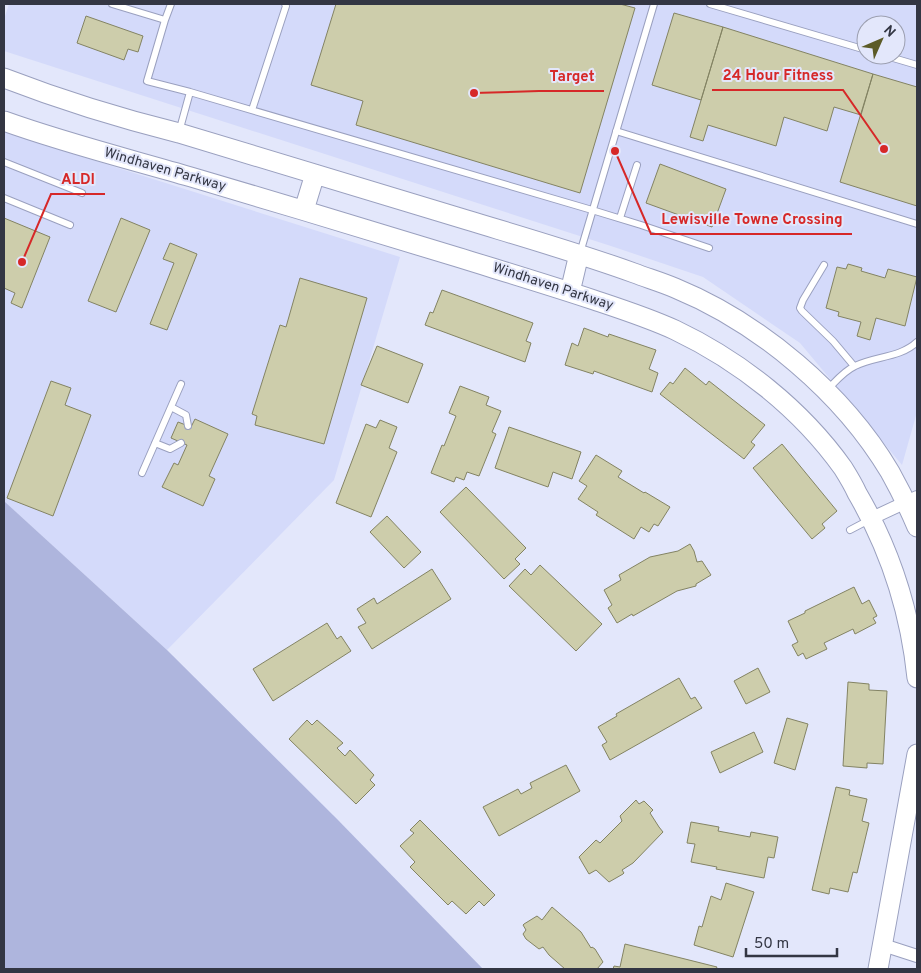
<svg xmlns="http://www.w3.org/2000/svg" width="921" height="973" font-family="Overpass,sans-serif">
  <rect width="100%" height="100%" fill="#e3e7fb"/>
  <path fill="#d4dafa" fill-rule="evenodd" d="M9,4H917V412L902,465L800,343L703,277L611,246L4,51V19ZM866,25H896V55H866Z
    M4,132L400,257L334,480L167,650L4,501Z"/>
  <path fill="#aeb5dd" d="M4,501L167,650L337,819L483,969H4Z"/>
  <path fill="#cdcdab" stroke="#838363" d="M336,4H620L635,8L580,193L356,125L363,101L311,85Z
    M674,13L723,27L701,100L652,85Z
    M86,16L143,36L138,52L128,49L124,60L77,43Z
    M723,27L873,74L861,115L834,107L827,131L784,117L776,146L708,125L703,141L690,137Z
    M873,74L917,87V206L840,182Z
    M660,164L726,189L712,227L646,203Z
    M4,218L50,237L22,308L11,303L15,293L4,288Z
    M121,218L150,230L116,312L88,301Z
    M170,243L197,254L167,330L150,324L174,263L163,259Z
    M848,264L862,268L861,271L885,278L888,269L917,277L905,326L876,318L870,340L857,336L861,322L838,316L839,312L826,308L837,267L846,269Z
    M300,278L367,298L324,444L255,425L257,416L252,414L280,325L286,327Z
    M442,290L533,323L526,341L531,343L525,362L425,325L430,312L433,313Z
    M584,328L608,337L609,334L656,350L649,369L658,373L652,392L594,371L593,374L565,365L572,343L578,346Z
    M377,346L423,364L408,403L361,385Z
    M685,368L706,385L709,381L765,425L751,442L755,445L744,459L660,394L670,382L673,384Z
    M51,381L71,388L65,405L91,415L53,516L7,498Z
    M460,386L489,397L486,405L501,411L492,432L496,434L479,476L467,472L464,480L456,477L454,482L431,473L442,445L444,446L456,416L449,413Z
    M195,419L228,434L209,476L215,479L203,506L162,487L174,463L178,465L187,445L171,438L178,422L191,427Z
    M380,420L397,427L389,448L397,452L371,517L336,503L366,424L376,428Z
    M509,427L581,452L572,479L553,472L548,487L495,468Z
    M782,444L837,511L822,524L825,528L812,539L753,468Z
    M596,455L622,471L618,477L644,493L645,492L670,507L658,526L654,524L649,532L641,527L634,539L596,515L598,512L578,499L587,486L579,481Z
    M466,487L526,548L515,559L520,564L504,579L440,512Z
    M387,516L421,552L404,568L370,532Z
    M690,544L694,551L697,562L702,561L711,575L696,584V586L677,591L633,616L632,614L617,623L608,608L612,605L604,590L621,580L619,575L650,557L678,551Z
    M540,565L602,624L576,651L509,586L525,569L531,575Z
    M432,569L451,599L372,649L358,627L366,623L357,609L374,598L377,604Z
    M854,587L862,604L869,600L877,616L873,618L876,623L855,634L853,629L824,643L827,649L806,659L803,653L798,656L792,645L798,642L788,621L805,613V611Z
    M327,623L337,639L341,636L351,651L273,701L253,669Z
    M758,668L770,692L746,704L734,681Z
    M679,678L691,699L695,697L702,708L610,760L602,745L607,742L598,727L617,716L616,714Z
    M848,682L869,684V690L887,691L883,764L867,763V768L843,766Z
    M787,718L808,724L795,770L774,763Z
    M307,720L312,725L317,720L343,743L337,748L345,756L350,750L374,775L370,780L375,785L356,804L289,739Z
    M754,732L763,752L720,773L711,752Z
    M566,765L580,791L499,836L483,807L518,789L521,794L532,788L530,783Z
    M836,787L850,790L849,795L867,799L862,821L869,823L857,873L853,872L848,892L830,888L829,894L812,890Z
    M636,800L639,804L644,801L653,810L650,813L659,827L663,832L633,863L622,870L624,873L623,874L609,882L596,870L589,874L579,857L596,840L600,843L622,821L620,816Z
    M420,820L495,895L484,906L479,901L466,914L452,901L448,905L410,867L415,862L400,846L414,833L410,830Z
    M691,822L719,827L718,831L750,837L751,832L778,837L774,858L768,857L764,878L716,869L717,867L691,862L695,844L687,843Z
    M726,883L754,892L733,957L694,945L699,926L702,927L711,896L721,900Z
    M552,907L581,932L591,948L592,947L595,949L603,962L597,969H565L549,955L543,947L539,949L526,939L523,934L526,930L523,925L524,924L537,916L542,920Z
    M625,944L717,967L716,969H613L614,966L620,967Z"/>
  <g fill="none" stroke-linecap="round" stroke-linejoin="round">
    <defs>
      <path id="lane" d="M112,4L165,20L171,4
        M710,4L866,50
        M165,20L147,81L190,92L592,210L641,225L709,248
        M883,55L917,65
        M252,110L286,6L285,4
        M616,131L917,224
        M179,132L190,92
        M4,162L82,193
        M4,198L70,225
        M620,218L637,165
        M580,253L654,4
        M824,265L803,300L800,308L802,311L833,341L854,366
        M828,389C836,381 844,371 855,366C875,356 900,358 917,342
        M171,407L186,415L188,426
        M155,443L170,449L181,443
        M142,473L181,384
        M850,530L869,520"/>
      <path id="street" d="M872,518L917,497
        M883,945L917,956"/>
      <path id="secondary" d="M4,78C61,100 119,118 179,133C275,162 371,191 467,220C523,237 579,253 634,273C647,278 661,282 675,288C760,323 843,393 890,472C900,490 909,508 917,527
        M4,121C65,143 129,159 191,177C280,203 368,230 457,257C502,271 549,285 594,300C621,309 649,318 675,330C740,361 801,409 843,468C848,476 853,484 857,493C891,551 910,610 917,678
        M304,210L315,174
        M570,292L579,254
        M878,969L917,754"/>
    </defs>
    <use href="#lane" stroke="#9aa0bf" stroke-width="8"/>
    <use href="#street" stroke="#9aa0bf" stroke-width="14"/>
    <use href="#secondary" stroke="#9aa0bf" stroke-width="21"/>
    <use href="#lane" stroke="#fff" stroke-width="6"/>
    <use href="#street" stroke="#fff" stroke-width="12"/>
    <use href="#secondary" stroke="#fff" stroke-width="19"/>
  </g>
  <g text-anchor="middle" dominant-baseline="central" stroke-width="4" stroke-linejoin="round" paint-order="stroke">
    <g font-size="14" fill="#333643" stroke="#e3e7fb">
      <text transform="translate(165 170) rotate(16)">Windhaven Parkway</text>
      <text transform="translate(553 287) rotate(18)">Windhaven Parkway</text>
    </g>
  </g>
  <path fill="none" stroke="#d62828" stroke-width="2" d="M884 149L843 90H712M474 93L539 91H604M22 262L51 194H105M615 151L651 234H852"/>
  <g fill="#d62828" stroke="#e3e7fb" stroke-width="2">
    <circle cx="884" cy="149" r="5"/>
    <circle cx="474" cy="93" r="5"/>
    <circle cx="22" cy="262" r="5"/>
    <circle cx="615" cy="151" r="5"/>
  </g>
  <g font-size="15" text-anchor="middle" font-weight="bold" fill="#d62828" stroke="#e3e7fb" stroke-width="4" stroke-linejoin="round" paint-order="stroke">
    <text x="778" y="80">24 Hour Fitness</text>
    <text x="572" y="81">Target</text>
    <text x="78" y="184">ALDI</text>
    <text x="752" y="224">Lewisville Towne Crossing</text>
  </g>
  <rect width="921" height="973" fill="none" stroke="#333643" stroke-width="10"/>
  <g transform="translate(881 40) rotate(45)"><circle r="24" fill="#e3e7fb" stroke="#9da0b1"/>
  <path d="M0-4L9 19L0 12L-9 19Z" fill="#5c5b27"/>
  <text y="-8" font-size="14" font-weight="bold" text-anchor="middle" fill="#333643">N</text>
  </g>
  <path d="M746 948v8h91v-8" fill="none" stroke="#333643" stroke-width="2.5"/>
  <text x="754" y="948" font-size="15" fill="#333643" stroke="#e3e7fb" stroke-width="4" paint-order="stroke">50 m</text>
</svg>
